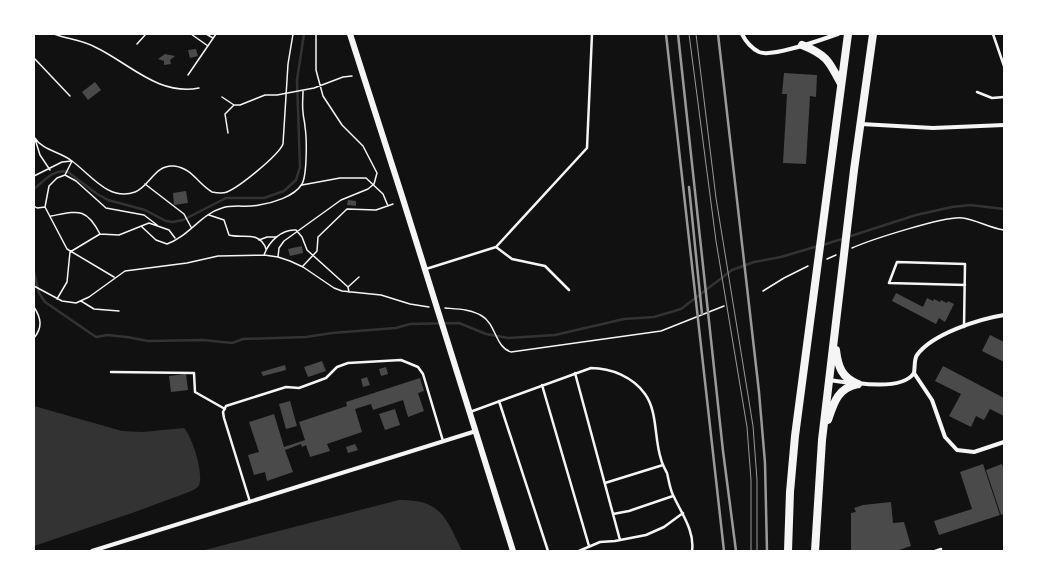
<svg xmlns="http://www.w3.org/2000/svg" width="1038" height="585" font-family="Manrope,sans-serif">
  <rect width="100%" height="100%" fill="#111"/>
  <path fill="#333" d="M34,406L122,431L142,432L184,428C192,436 204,474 199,485C197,489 193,490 189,492L132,513L34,546Z
    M399,500C440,499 446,517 462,551H201Z"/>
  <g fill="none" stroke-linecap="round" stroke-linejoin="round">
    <path stroke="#333" stroke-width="2.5" d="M34,189C44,181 54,168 68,172L97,194L108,200L145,210L166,221L173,222L183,220L226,198H264L284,191L296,180L300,167L297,80L304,34
      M823,245L916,215L952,207L970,205L1004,209
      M34,272L39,293L45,302L96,337L107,335L127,337L148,341L203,340L232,343L243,339L306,337L332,333L396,328L410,324L459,323L486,334L508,338L555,335L624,319L654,317L681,309L732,270L754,262L781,257L818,246"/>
  </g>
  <path fill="#4a4a4a" d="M196,49L198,56L190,58L188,50Z
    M165,54L175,56L170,60L171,64L164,65V61L158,59Z
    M784,73L817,75L816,97L810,96L806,164L783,163L787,94H782Z
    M95,82L101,90L88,100L82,92Z
    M186,191L188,203L174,205L173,193Z
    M348,200L356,201V206L347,205Z
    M302,246L303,253L290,256L288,249Z
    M896,293L923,307L927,298L933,301L934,299L940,302L941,300L947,303L948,301L954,304L945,322L939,318L936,324L892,301Z
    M990,335L1004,342V362L982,351Z
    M322,361L326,371L308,377L304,367Z
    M285,365L286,370L263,376L261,372Z
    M943,366L1004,398V416L990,409L984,420L976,416L971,427L949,416L961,394L935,381Z
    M386,367L388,374L381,376L379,369Z
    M186,374L188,390L171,392L169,376Z
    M367,377L370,385L363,387L361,379Z
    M420,378L424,391L418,393L424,411L408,417L403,400L373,410L371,404L355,409L362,432L327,444L330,451L310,457L306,445L302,447L301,444L285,450L293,472L267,481L265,472L254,475L248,455L259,452L249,422L274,414L284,447L305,440L299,422L347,406L346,402Z
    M290,401L297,426L286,429L279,404Z
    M395,409L400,425L385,430L379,414Z
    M355,444L358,450L348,453L346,447Z
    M983,464L1000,515L939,535L934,521L972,509L960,472Z
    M1002,464L1004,471V514L1001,515L986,470Z
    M891,502L893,523L904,522L911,546L896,551H851V513L856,512L854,508L863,505Z"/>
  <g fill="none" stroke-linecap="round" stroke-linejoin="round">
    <path stroke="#f5f5f5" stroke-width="1.5" d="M54,34C67,39 82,40 95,47C129,63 158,96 199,88
      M191,34L208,46
      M206,34L213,38
      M137,44L146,34
      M34,58L70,96
      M188,75L216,34
      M222,97L234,105
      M228,133L225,114L234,105H240L265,95H277L314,88L343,77L352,76
      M34,137C43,151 59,151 72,161C90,174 109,202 135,192C150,186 155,164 174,166C192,168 198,184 212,192C217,193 222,194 227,192C239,187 278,156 283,144L288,64L293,34
      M35,139L40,155L50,170
      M65,175L72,161
      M34,176L62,162L72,161
      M145,184L184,214L191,227
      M302,185L340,178H366L383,194L388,206
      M34,206L37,208L45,207
      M45,207L49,186L57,178L65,175L76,181L106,208L144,215L157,225
      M45,207L67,249L114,277
      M209,215L224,220L229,235C241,239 260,230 266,249
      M51,216C78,211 86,207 100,234
      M142,227L156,240L167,244C188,237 201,214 222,208C234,204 247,208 259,205C272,203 294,197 302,184C307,175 307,139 305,127C305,122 303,117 303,112C302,105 303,98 303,91
      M259,240L267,237H276
      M852,248C870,240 947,215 963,218C977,220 989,228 1004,230
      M264,255C269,241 282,229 296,230L302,237L307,250L348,287L349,292
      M278,257L279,248L284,241L341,200L368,189L374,184L377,173L363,146L342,125L323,96L316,70V34
      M827,259L836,255
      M303,266L317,251L318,237L347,209L376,210L393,204
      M34,286L62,301L76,303L89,297L125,271L187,263L218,256L264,255L278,257L290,261L303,267L334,288L342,291L381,295L410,304L429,307
      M348,287L359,277
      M763,291L784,278L808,266
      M57,299L67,282L70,252L100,234L119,235L149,223L169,230L175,238
      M81,301L94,309L119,311
      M34,307C41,318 43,327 34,338
      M445,308C457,309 471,309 482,316C496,324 495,347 511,352L661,331L724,306"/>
    <path stroke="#f5f5f5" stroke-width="2.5" d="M993,34L1004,66
      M977,92L992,98L1004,97
      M496,247L512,259L545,266L569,290
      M426,269L496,247L587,148L592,34
      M964,327L965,264L897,262L889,283L965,285
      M111,372L194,373L195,392L225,409
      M575,373L620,540
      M542,385L589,546
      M499,401L548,551
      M470,412L591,368C611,368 633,377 645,394C658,412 654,439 661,459C662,464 665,469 667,473C669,481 670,490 674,497C682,514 695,532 692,551
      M605,483L663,465
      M250,502L224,418L223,412L226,406L286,387L299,388L326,378L337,367L348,363L401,360L418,367L423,374L443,441
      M613,514L629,511L673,496
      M579,551L600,542L615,541L646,535L664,527L683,513
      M935,551L941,549"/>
    <path stroke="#f5f5f5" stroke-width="4" d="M742,34C746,42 751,48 759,52C772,58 823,39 838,34
      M861,124L933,128L1004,125
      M1004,315C979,319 932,334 917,355C914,359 915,368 914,373L932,400L945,437L957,450L974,452L1004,442
      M829,380L850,383
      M857,383C873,385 904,388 914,373
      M92,551L476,431"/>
    <path stroke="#f5f5f5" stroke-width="6" d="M350,34L402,196L513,551"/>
    <path stroke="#f5f5f5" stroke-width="8" d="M802,45C827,55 829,61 841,84
      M836,350C838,367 842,378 858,384
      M828,420C834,402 838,388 858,384
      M788,551L790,492L795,436L848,34
      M815,551L822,440L854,170L873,34"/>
    <path stroke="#9a9a9a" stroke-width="1" d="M689,34L716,241L747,427L751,480V551
      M696,34L716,198L753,426L757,480V551"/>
    <path stroke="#9a9a9a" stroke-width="2.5" d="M666,34L724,551
      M678,34L723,451L736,551
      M718,34L759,392L765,463L767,551
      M689,187L702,314"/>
  </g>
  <rect width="1038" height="585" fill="none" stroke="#ffffff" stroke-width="70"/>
</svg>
